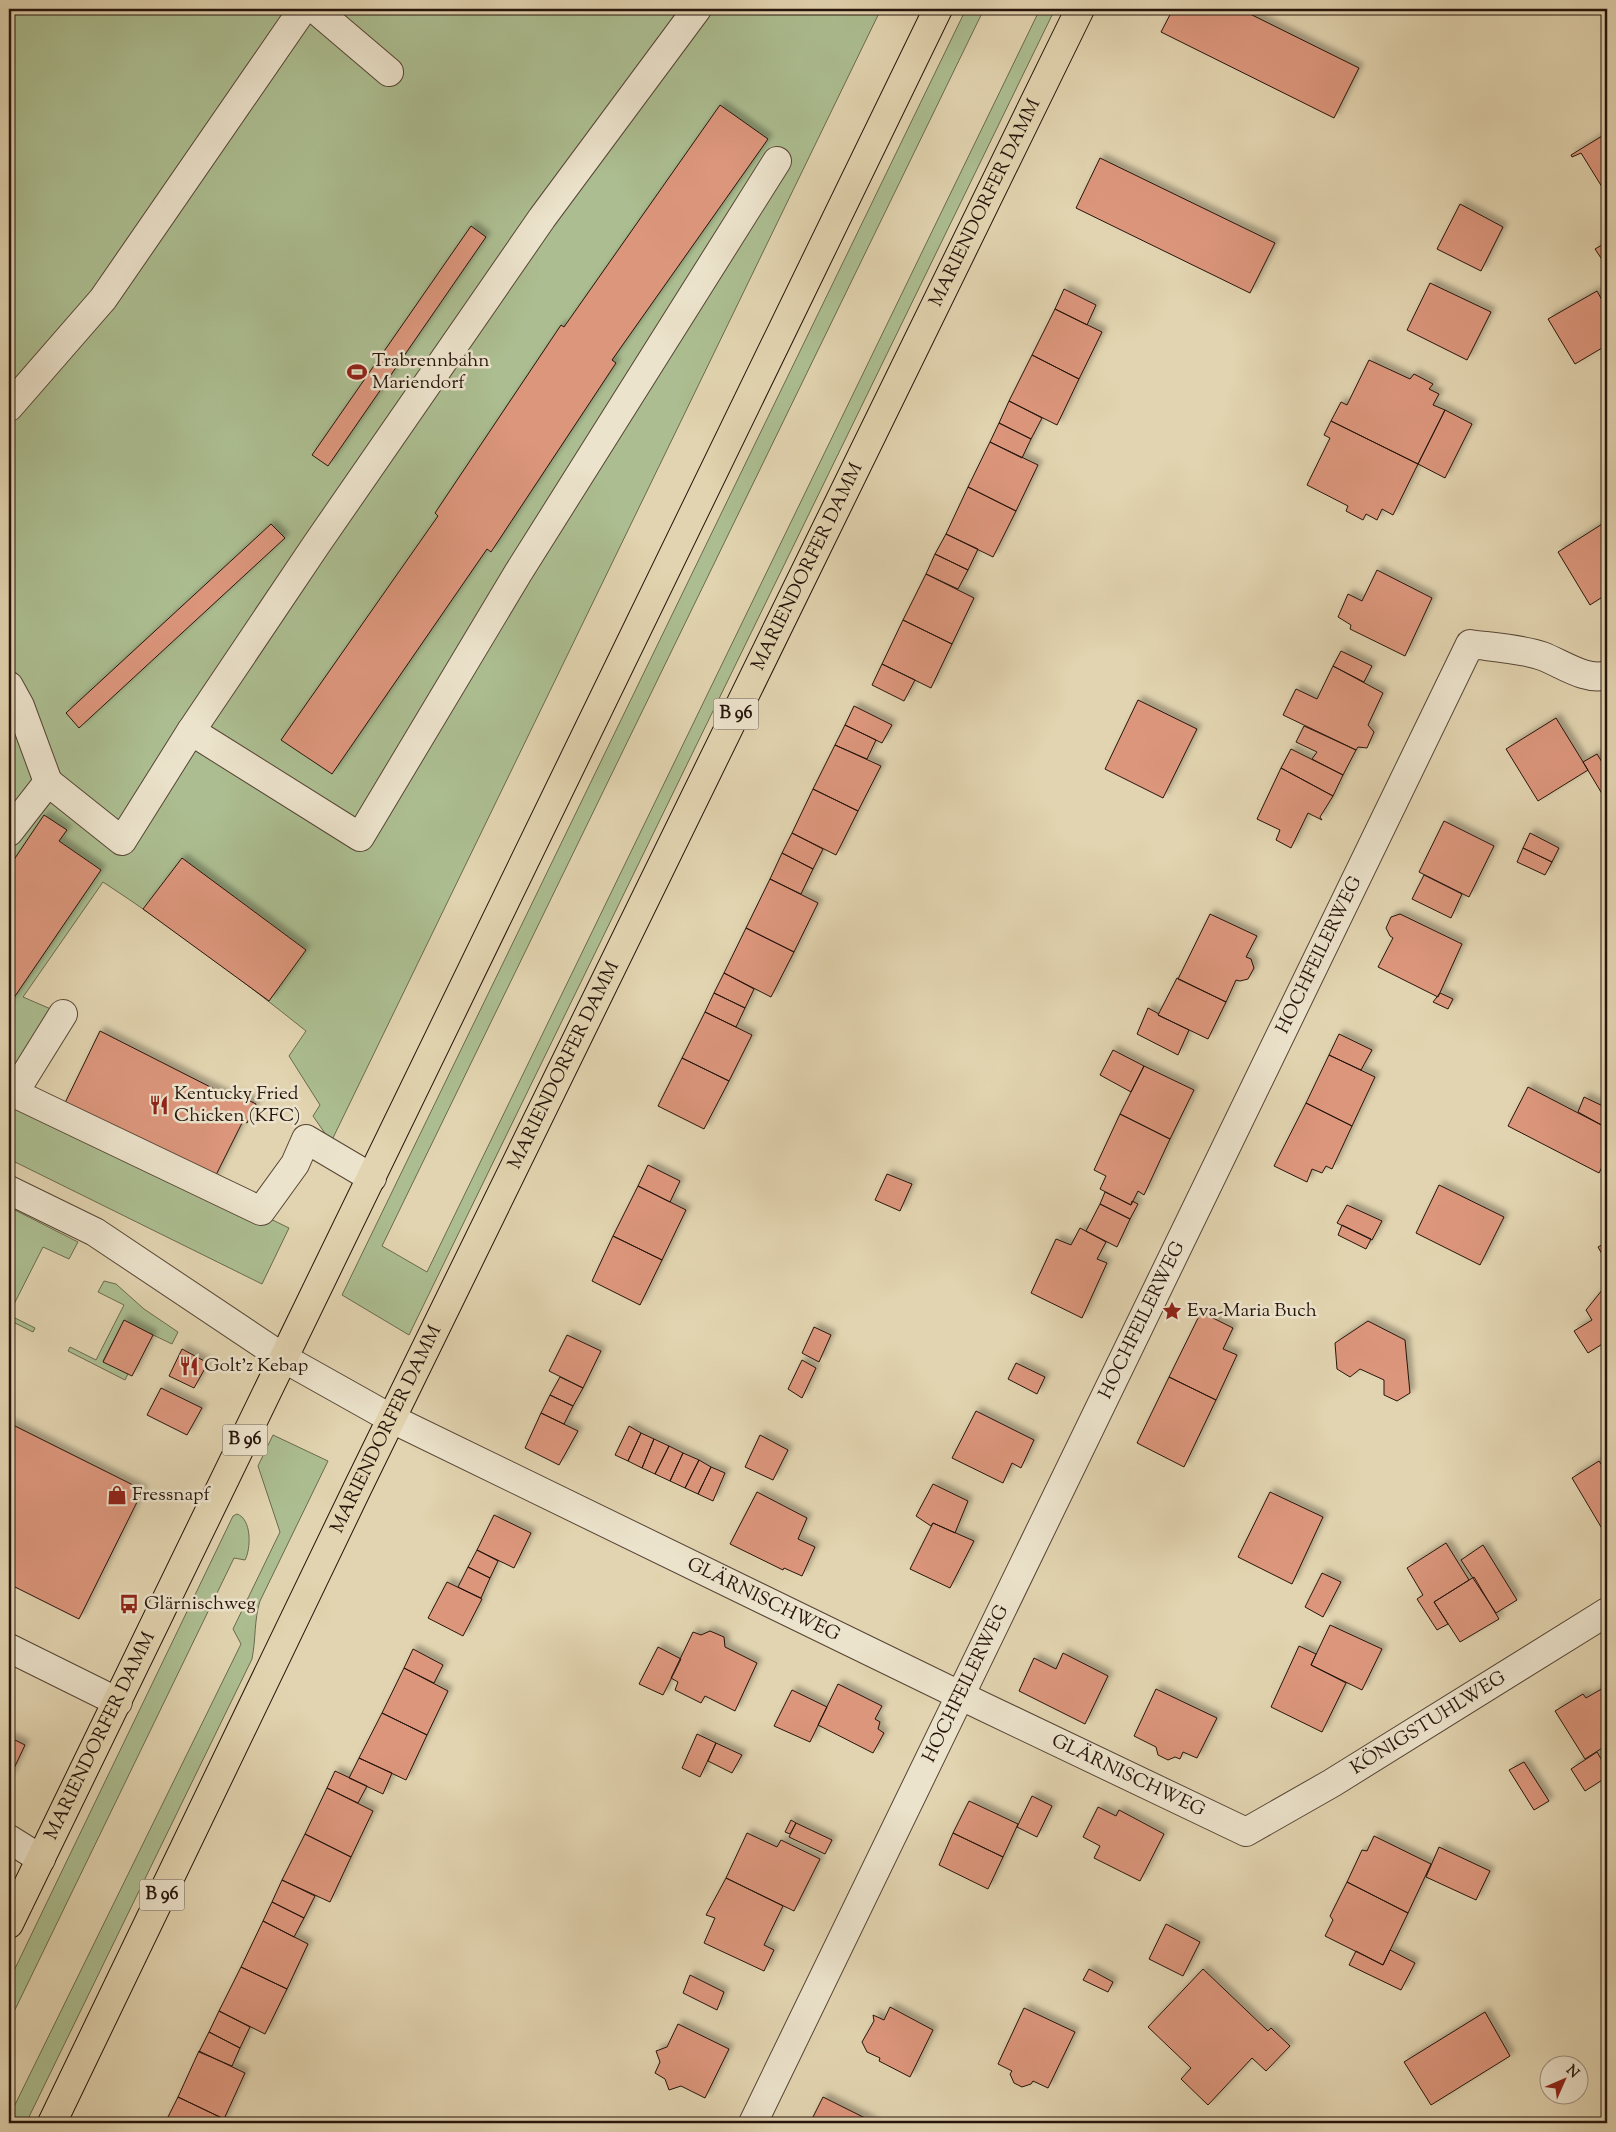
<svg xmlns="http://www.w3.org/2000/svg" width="1616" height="2132" font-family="'Sorts Mill Goudy',serif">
  <defs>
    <filter id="shadow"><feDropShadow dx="4.5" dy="-4.5" stdDeviation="2.5" flood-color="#0004"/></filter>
  </defs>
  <rect width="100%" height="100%" fill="#e2d4b0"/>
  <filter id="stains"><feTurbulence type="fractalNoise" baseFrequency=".004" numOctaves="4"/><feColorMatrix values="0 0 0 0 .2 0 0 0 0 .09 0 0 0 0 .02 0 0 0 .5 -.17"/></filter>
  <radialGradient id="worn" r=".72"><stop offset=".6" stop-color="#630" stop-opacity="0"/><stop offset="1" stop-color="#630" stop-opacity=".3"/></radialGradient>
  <path fill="#acbe91" stroke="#6a6a4e" d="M9,9H881L331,1142L313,1116L320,1105L289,1056L306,1031C241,979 173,928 103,882L23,997L60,1013L9,1092L289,1228L262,1284L9,1159Z
    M966,9H984L382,1246L427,1272L1040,9H1055L409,1335L342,1295Z
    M9,1207L78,1242L69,1259L43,1247L9,1314Z
    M104,1281L116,1284L144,1309L178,1332L172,1344L124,1321L103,1361L128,1374L125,1380L68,1351L70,1347L96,1360L124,1305L98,1292Z
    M9,1315L35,1328L33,1332L9,1320Z
    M273,1435L328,1461L260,1601C254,1620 256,1639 252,1659L26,2123H9V2117L241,1644L233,1629L280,1532L258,1466Z
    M237,1514C252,1519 251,1549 245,1560L234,1558L9,2022V1981L233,1516Z"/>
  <path fill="#dc967c" stroke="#27150c" filter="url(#shadow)" d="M1173,9H1240L1359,68L1334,118L1161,32Z
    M720,105L768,139L612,360L616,363L491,552L487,549L332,774L281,740L438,516L435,513L561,325L564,327Z
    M1607,133V195L1581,153L1572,157L1571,155Z
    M1100,158L1275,243L1250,293L1076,208Z
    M1460,204L1503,227L1481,271L1437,249Z
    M471,226L486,237L328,466L312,455Z
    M1607,242V267L1595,249Z
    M1430,283L1491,312L1467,360L1407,330Z
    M1064,289L1096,305L1087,325L1055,309Z
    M1597,291L1607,309V345L1575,364L1548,319Z
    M1055,309L1102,332L1079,379L1032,355Z
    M1032,355L1079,379L1057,425L1009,401Z
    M1369,360L1410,379L1414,374L1433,384L1429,389L1439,394L1433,405L1445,410L1418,464L1331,421L1341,402L1347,405Z
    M1009,401L1042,418L1031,439L999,423Z
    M1445,410L1472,424L1445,478L1418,464Z
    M1331,421L1418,464L1393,515L1382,509L1377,520L1366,514L1363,520L1346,511L1348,506L1307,485L1330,438L1324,435Z
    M999,423L1031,439L1022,458L990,442Z
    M990,442L1038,465L1016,511L968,487Z
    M968,487L1016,511L993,557L946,534Z
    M1607,521V594L1590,605L1558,552Z
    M271,524L285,538L79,728L66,713Z
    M946,534L978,549L968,570L935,554Z
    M935,554L968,570L958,589L926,574Z
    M1377,570L1432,598L1405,656L1350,629L1351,625L1338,617L1348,594L1362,601Z
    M926,574L974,598L952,644L903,620Z
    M903,620L952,644L931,688L882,664Z
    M1341,651L1372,666L1364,682L1333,666Z
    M882,664L915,680L904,701L872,685Z
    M1333,666L1383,693L1368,725L1374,732L1367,748L1358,747L1356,750L1283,715L1296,689L1317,699Z
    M1138,700L1197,729L1163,798L1105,769Z
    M854,706L892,725L882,743L845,725Z
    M1556,718L1588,770L1538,801L1506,749Z
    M845,725L876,740L867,759L835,745Z
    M1304,726L1356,750L1343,775L1312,759L1317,752L1296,742Z
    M835,745L881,766L858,811L813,789Z
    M1291,749L1343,775L1333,796L1281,768Z
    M1597,754L1607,770V802L1583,762Z
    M1281,768L1333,796L1320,817L1322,820L1308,813L1291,848L1276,840L1280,830L1257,819Z
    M813,789L858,811L836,855L792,833Z
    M44,815L67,830L59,841L101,870L9,1005V867Z
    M1444,821L1494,846L1469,897L1419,872Z
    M792,833L823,849L813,869L782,853Z
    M1530,833L1559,848L1552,862L1523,848Z
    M1523,848L1552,862L1545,875L1517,862Z
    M782,853L813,869L801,894L770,879Z
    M182,858L306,950L269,1001L143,909Z
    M1424,875L1462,894L1451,918L1412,899Z
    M770,879L818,903L794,952L746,928Z
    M1210,914L1257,936L1246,957L1251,959L1254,968L1248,979L1240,981L1236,980L1226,1002L1178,979Z
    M1400,914L1462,944L1438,997L1378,967L1393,938L1390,936L1386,928L1391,917Z
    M746,928L794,952L771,997L724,973Z
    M724,973L754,989L745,1008L714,993Z
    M1177,978L1226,1002L1208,1039L1158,1015Z
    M714,993L745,1008L736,1027L705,1012Z
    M1440,993L1453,999L1448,1009L1433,1002Z
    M1148,1008L1159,1014L1158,1015L1189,1030L1178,1055L1137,1034Z
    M705,1012L752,1035L729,1081L682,1058Z
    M100,1031L236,1100L238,1095L256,1104L247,1123L243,1121L213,1181L63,1107Z
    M1339,1034L1372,1050L1361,1070L1329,1055Z
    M1113,1050L1144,1066L1131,1092L1100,1075Z
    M1329,1055L1375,1077L1352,1126L1306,1103Z
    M682,1058L729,1081L704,1129L658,1106Z
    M1144,1066L1194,1090L1170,1139L1120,1114Z
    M1528,1087L1607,1128V1157L1599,1173L1508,1126Z
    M1584,1097L1607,1108V1128L1578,1112Z
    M1306,1103L1352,1126L1332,1169L1326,1166L1322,1173L1312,1169L1307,1182L1274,1166Z
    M1120,1114L1170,1139L1144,1195L1138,1191L1131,1205L1100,1189L1106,1176L1094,1170Z
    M648,1165L680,1181L670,1202L638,1186Z
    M887,1174L912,1184L900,1211L875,1200Z
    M1439,1185L1504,1217L1480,1265L1416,1233Z
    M638,1186L686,1210L662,1260L613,1236Z
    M1105,1192L1131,1205L1132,1201L1138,1204L1130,1219L1100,1204Z
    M1100,1204L1130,1219L1117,1247L1086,1231Z
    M1347,1205L1382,1221L1372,1240L1337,1223Z
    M1342,1225L1371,1239L1366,1249L1338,1235Z
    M1080,1228L1106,1242L1097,1259L1107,1263L1082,1318L1031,1293L1056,1239L1071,1245Z
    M613,1236L662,1260L640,1305L592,1281Z
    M1607,1242V1263L1598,1247Z
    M1607,1284V1341L1588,1353L1574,1331L1592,1320L1586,1310Z
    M1201,1312L1233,1328L1223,1349L1237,1355L1216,1400L1169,1377Z
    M124,1320L153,1335L132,1376L103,1362Z
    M1368,1321L1405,1340L1410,1393L1397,1401L1384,1395V1380L1360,1369L1350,1377L1337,1369L1335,1343Z
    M814,1327L831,1335L819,1362L802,1353Z
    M567,1335L601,1351L583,1388L549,1371Z
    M182,1349L208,1363L194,1388L169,1376Z
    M802,1360L816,1368L802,1398L788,1389Z
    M1016,1363L1045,1377L1037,1394L1008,1379Z
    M560,1377L583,1388L573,1406L550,1395Z
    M1169,1377L1216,1400L1184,1467L1137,1443Z
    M161,1388L202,1408L187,1435L147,1415Z
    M550,1395L573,1406L564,1424L541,1413Z
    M976,1411L1034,1440L1021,1468L1012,1463L1003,1483L952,1458Z
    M541,1413L578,1431L559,1465L525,1448Z
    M9,1423L143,1490L79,1619L9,1584Z
    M629,1426L641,1433L628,1461L615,1455Z
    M641,1433L654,1439L642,1468L628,1461Z
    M760,1435L788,1450L773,1480L745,1467Z
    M654,1439L669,1446L655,1474L642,1468Z
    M669,1446L683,1453L670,1481L655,1474Z
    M683,1453L699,1460L685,1488L670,1481Z
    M699,1460L711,1467L698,1494L685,1488Z
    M1599,1461L1607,1473V1537L1572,1478Z
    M711,1467L725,1473L713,1501L698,1494Z
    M933,1484L968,1501L955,1533L933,1523L931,1526L916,1516Z
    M757,1492L807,1518L798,1539L815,1547L802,1576L784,1568L783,1570L730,1544Z
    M1270,1492L1323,1517L1292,1584L1238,1557Z
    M494,1515L531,1533L514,1568L477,1550Z
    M933,1523L974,1541L950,1588L910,1569Z
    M1446,1543L1469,1580L1434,1602L1448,1624L1437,1630L1417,1599L1423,1595L1407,1568Z
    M1483,1545L1517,1600L1496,1613L1461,1560Z
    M477,1550L498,1561L490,1578L468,1567Z
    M468,1567L490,1578L481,1598L458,1587Z
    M1322,1573L1341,1582L1323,1617L1305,1607Z
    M1474,1577L1499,1619L1460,1642L1434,1602Z
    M447,1582L482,1599L463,1636L428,1618Z
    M1330,1625L1382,1649L1362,1690L1311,1665Z
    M710,1631L724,1637L725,1647L757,1663L735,1711L705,1696L701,1703L675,1690L678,1682L671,1678L693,1632L701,1635Z
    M1299,1646L1316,1654L1311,1665L1346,1683L1322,1732L1271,1707Z
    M658,1647L681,1659L663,1695L639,1684Z
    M413,1649L443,1665L434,1683L404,1668Z
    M1063,1653L1108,1676L1085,1724L1019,1691L1034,1658L1056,1669Z
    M404,1668L448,1691L427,1735L382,1713Z
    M838,1684L882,1706L875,1719L880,1722L878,1729L884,1733L873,1753L818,1725Z
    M1605,1687L1607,1690V1745L1585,1759L1555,1711L1583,1694L1586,1698Z
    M1156,1689L1217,1718L1197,1758L1183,1752L1180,1759L1175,1757L1168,1760L1158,1755L1156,1747L1134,1736Z
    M792,1690L827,1707L810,1742L774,1726Z
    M382,1713L427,1735L406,1780L359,1758Z
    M697,1734L716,1743L700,1777L682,1768Z
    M9,1737L25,1745L9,1779Z
    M716,1743L742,1755L732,1773L708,1761Z
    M1597,1752L1607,1769V1777L1585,1791L1571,1769Z
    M359,1758L392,1773L383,1794L349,1778Z
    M1524,1762L1549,1801L1534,1810L1509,1770Z
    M335,1771L367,1786L358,1803L327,1788Z
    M327,1788L373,1811L351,1857L305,1834Z
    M1032,1796L1052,1806L1037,1837L1017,1827Z
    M969,1801L1018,1824L1003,1857L953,1833Z
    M1098,1807L1116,1816L1119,1810L1164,1834L1140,1881L1094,1858L1100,1846L1083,1837Z
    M791,1820L796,1823L790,1834L785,1832Z
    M796,1823L832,1840L825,1854L789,1837Z
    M747,1833L777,1847L781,1840L820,1859L794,1911L726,1878Z
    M953,1833L1003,1857L988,1889L939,1865Z
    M305,1834L351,1857L330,1902L282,1880Z
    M1374,1836L1431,1864L1408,1913L1347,1882L1362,1850L1367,1851Z
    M1439,1847L1490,1871L1476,1900L1426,1877Z
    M726,1878L783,1906L764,1945L774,1950L764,1971L704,1943L715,1918L706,1915Z
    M282,1880L315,1896L304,1918L272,1902Z
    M1347,1882L1408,1913L1383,1965L1325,1936L1333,1920L1330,1916Z
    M272,1902L304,1918L294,1937L263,1921Z
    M263,1921L308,1944L287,1989L241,1967Z
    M1166,1924L1200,1942L1183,1976L1149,1959Z
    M1390,1950L1415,1963L1401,1990L1349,1965L1356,1951L1383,1965Z
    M241,1967L287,1989L265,2034L219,2011Z
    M1089,1969L1113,1982L1108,1992L1083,1980Z
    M1203,1969L1268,2031L1271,2028L1290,2046L1266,2071L1252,2058L1208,2105L1181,2079L1191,2068L1148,2027Z
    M690,1975L724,1992L717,2010L683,1993Z
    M890,2007L933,2030L910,2077L879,2061L880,2058L867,2052L862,2042L874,2021L873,2015L884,2020Z
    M1024,2008L1075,2032L1048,2088L1033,2081L1031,2084L1022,2087L1014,2083L1010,2074L1012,2071L998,2064Z
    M219,2011L250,2027L240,2048L209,2032Z
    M1485,2012L1510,2056L1431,2105L1404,2062Z
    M678,2024L729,2049L705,2098L681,2086L669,2090L665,2079L655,2073L660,2062L656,2051L667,2047Z
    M209,2032L240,2048L232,2066L199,2052Z
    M199,2051L245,2073L224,2119L178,2097Z
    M178,2097L224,2119L222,2123H165Z
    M823,2097L875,2123H810Z"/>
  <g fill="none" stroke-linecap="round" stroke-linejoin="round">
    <defs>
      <g id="minor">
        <path d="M315,9L389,72"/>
        <path d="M9,407L103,299L303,9"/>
        <path d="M9,686L20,706L48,782"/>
        <path d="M191,731L316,545L542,218L697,9"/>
        <path d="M9,832L48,782L122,841L191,731L360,837L518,573L777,161"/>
        <path d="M63,1014L14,1093L261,1211L295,1164L306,1139L372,1178"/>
        <path id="s1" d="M9,1190L95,1232L285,1359L392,1419L982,1706L1246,1832L1332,1783L1607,1612"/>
        <path d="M9,1648L118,1702"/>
        <path d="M9,1839L41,1859"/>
        <path id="s2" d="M753,2123L1470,644C1491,647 1523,649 1542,656C1561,663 1587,682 1607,675"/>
      </g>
      <g id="major">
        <path id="s3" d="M9,1924L938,9"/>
        <path id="s4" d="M52,2123L357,1489L1080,9"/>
      </g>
    </defs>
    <use href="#minor" stroke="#564535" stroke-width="30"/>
    <use href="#major" stroke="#27150c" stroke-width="30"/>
    <use href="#minor" stroke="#ece3cc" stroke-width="28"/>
    <use href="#major" stroke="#e2d4b0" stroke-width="28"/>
  </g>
  <defs>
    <symbol id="stadium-bare" viewBox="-9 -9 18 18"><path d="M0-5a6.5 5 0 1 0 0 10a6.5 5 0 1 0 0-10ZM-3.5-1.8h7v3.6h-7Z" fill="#8f2418" stroke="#ece3cc" stroke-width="2.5" paint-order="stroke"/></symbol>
    <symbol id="restaurant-bare" viewBox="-9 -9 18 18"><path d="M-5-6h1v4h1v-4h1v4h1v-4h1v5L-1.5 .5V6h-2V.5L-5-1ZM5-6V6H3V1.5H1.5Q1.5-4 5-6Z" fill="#8f2418" stroke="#ece3cc" stroke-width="2.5" paint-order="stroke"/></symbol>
    <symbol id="sight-bare" viewBox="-9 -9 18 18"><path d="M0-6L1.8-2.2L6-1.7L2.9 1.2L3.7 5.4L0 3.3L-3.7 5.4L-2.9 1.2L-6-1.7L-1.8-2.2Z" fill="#8f2418" stroke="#ece3cc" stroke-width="2.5" paint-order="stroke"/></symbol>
    <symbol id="shop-bare" viewBox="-9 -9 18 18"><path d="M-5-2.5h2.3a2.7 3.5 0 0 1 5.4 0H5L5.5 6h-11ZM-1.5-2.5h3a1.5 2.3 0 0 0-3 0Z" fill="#8f2418" stroke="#ece3cc" stroke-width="2.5" paint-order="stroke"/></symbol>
    <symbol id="bus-bare" viewBox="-9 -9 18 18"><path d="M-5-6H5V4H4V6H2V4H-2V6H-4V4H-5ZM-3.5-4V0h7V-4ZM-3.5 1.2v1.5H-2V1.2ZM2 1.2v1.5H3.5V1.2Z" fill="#8f2418" stroke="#ece3cc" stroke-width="2.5" paint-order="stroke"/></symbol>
  </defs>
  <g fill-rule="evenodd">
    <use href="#stadium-bare" x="343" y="358" width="28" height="28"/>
    <use href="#restaurant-bare" x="145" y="1091" width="28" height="28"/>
    <use href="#sight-bare" x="1158" y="1297" width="28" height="28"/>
    <use href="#restaurant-bare" x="175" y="1352" width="28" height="28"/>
    <use href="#shop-bare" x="103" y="1481" width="28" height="28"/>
    <use href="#bus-bare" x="115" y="1590" width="28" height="28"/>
  </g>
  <g text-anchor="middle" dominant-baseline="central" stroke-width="5" stroke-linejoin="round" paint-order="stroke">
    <g fill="#ece3cc" stroke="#625346" stroke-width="1">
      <rect x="713.5" y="698.5" width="45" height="31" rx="4"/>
      <rect x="222.5" y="1424.5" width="45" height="31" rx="4"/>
      <rect x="139.5" y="1879.5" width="45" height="31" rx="4"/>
    </g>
    <g font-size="18" font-weight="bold" fill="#27150c">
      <text x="736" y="714">B 96</text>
      <text x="245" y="1440">B 96</text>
      <text x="162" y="1895">B 96</text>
    </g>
    <g font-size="19" fill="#27150c" stroke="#ece3cc">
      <text stroke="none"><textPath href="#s4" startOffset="2135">MARIENDORFER DAMM</textPath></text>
      <text stroke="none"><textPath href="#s4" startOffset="1730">MARIENDORFER DAMM</textPath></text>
      <text stroke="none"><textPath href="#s2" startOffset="1298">HOCHFEILERWEG</textPath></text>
      <text stroke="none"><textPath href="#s4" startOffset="1175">MARIENDORFER DAMM</textPath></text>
      <text stroke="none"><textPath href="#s2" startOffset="892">HOCHFEILERWEG</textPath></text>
      <text stroke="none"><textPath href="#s4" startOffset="770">MARIENDORFER DAMM</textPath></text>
      <text stroke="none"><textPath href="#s1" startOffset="860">GLÄRNISCHWEG</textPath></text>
      <text stroke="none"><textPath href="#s2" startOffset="488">HOCHFEILERWEG</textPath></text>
      <text stroke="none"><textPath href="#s1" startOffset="1608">KÖNIGSTUHLWEG</textPath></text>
      <text stroke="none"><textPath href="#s3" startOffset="209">MARIENDORFER DAMM</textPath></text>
      <text stroke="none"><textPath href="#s1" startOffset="1265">GLÄRNISCHWEG</textPath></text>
    </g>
    <g font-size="19" fill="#27150c" stroke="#ece3cc" text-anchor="start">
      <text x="372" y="361">Trabrennbahn<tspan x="372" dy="22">Mariendorf</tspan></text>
      <text x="174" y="1094">Kentucky Fried<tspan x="174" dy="22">Chicken (KFC)</tspan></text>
      <text x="1187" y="1311">Eva-Maria Buch</text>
      <text x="204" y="1366">Golt'z Kebap</text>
      <text x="132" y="1495">Fressnapf</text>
      <text x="144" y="1604">Glärnischweg</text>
    </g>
  </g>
  <rect width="1616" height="2132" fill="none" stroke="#e2d4b0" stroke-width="30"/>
  <rect x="10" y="10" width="1596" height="2112" fill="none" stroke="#27150c" stroke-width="2.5"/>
  <rect x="15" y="15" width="1586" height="2102" fill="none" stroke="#27150c"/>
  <g transform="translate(1564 2080) rotate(45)"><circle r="24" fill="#ece3cc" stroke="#9d917f"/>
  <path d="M0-4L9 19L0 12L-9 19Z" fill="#8f2418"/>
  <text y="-8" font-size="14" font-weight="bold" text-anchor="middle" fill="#27150c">N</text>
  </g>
  <rect width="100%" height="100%" filter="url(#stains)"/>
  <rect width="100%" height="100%" fill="url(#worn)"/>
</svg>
